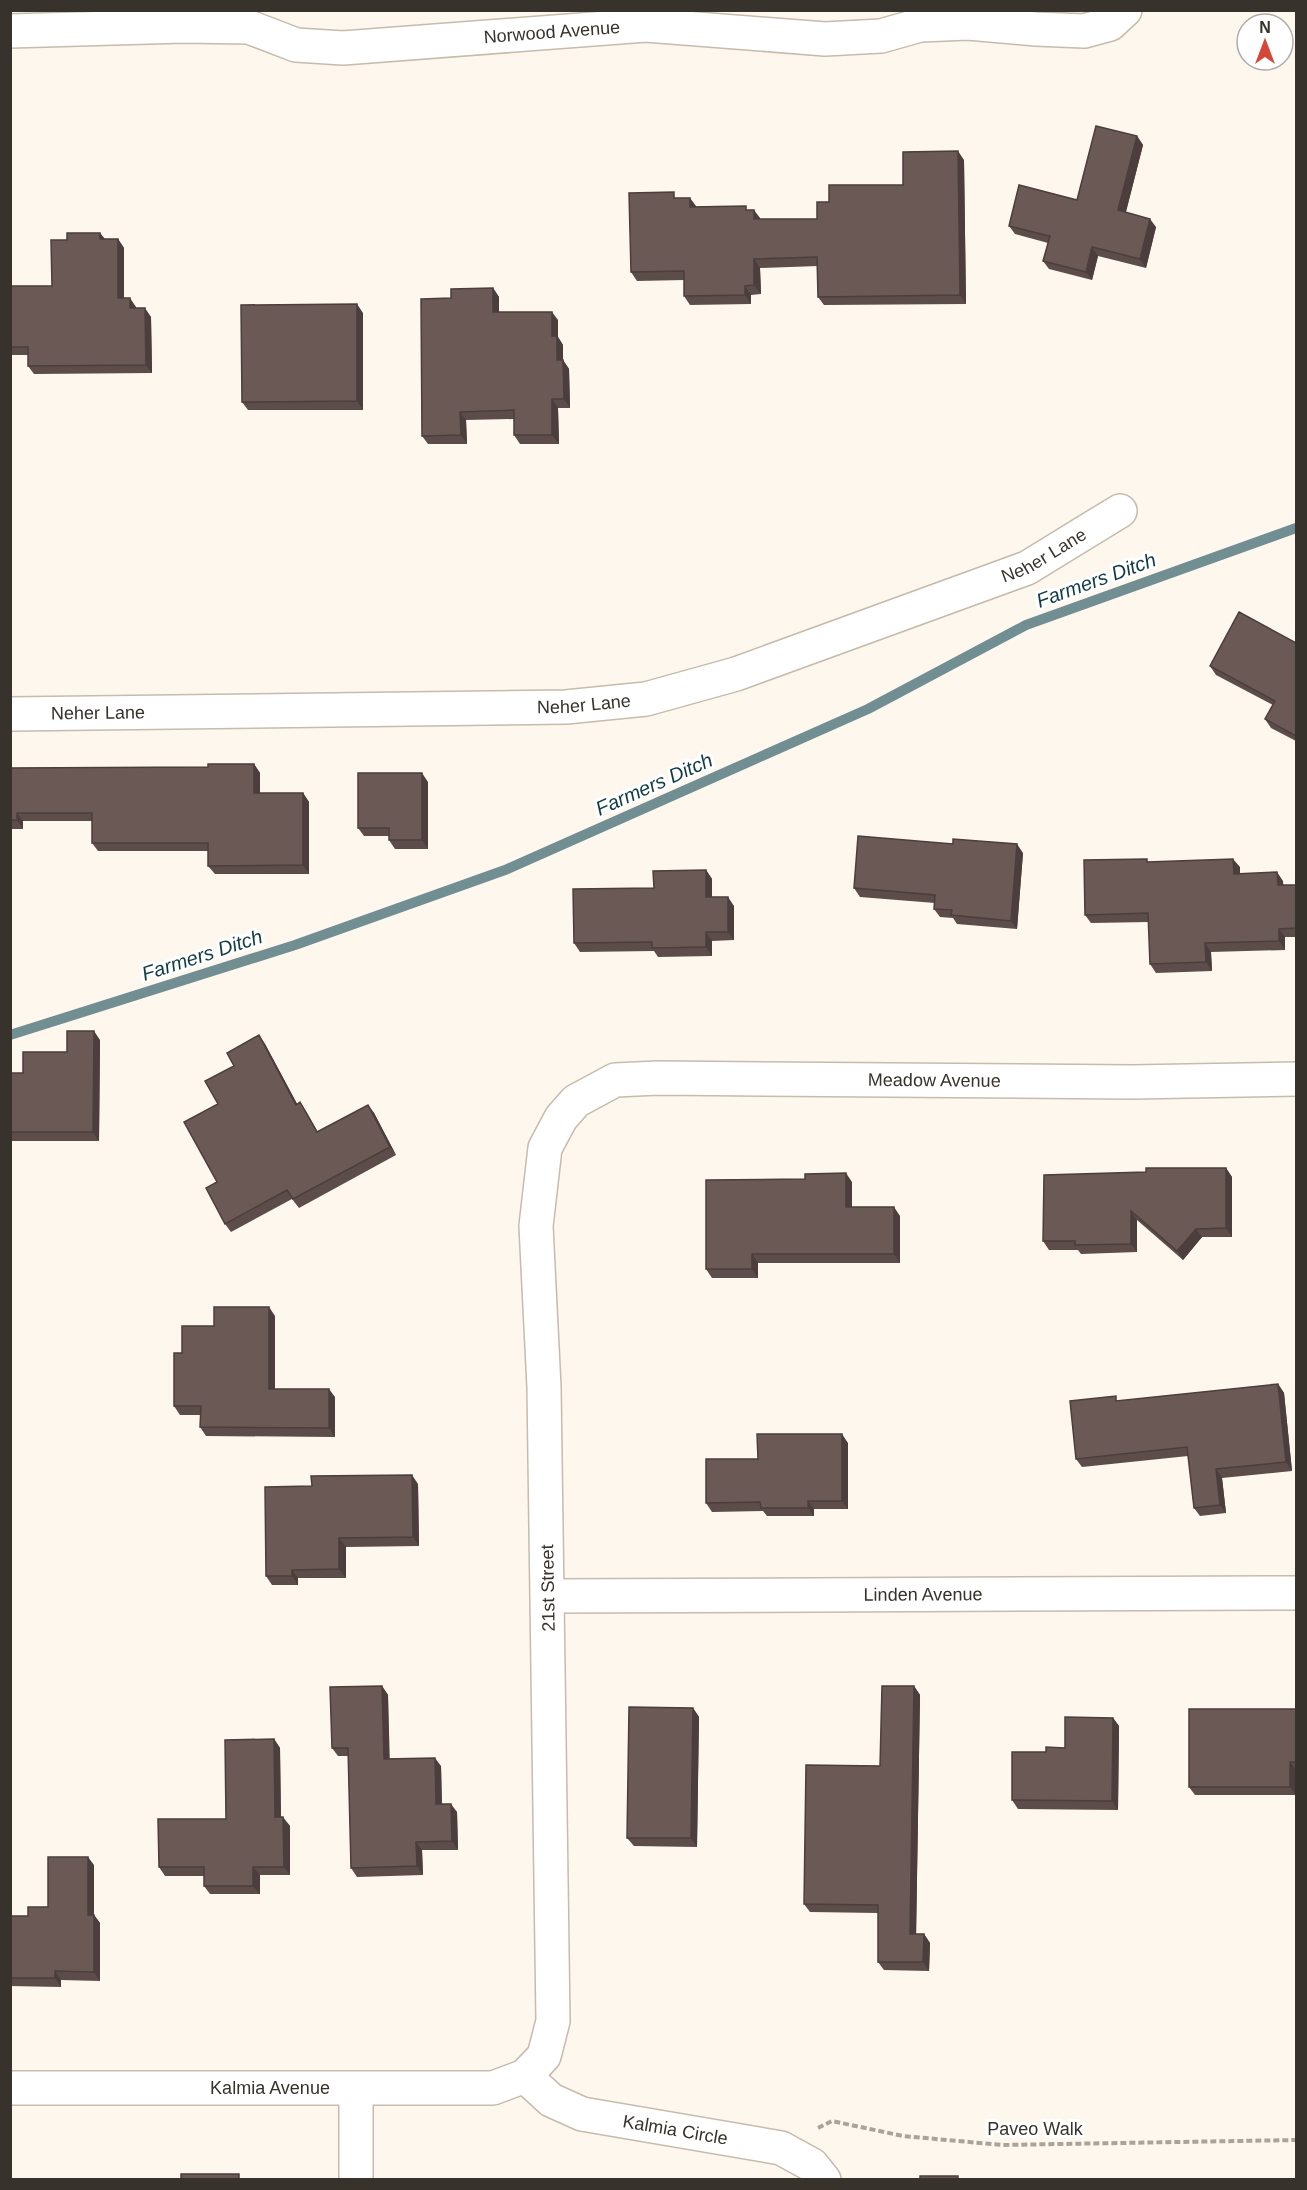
<svg xmlns="http://www.w3.org/2000/svg" width="1307" height="2190" font-family="Arial,sans-serif">
  <rect width="100%" height="100%" fill="#fef7ed"/>
  <g fill="none" stroke-linecap="round" stroke-linejoin="round">
    <path stroke="#718e92" stroke-width="10" d="M10,1035L295,945L505,870L868,709L1026,625L1296,528"/>
    <defs>
      <g id="street">
        <path id="s1" d="M10,31L183,26L249,27L296,45L343,48L646,25L825,39L881,36L920,25L968,23L1036,29L1084,31L1110,24L1125,10"/>
        <path id="s2" d="M10,714L566,707L646,699L736,674L1027,568L1120,511"/>
        <path id="s3" d="M549,1596L1296,1593"/>
        <path id="s4" d="M525,2076L551,2100L582,2114L781,2148L812,2165L824,2180"/>
        <path id="s5" d="M10,2088H493L525,2076L544,2056L553,2021L544,1387L536,1226L545,1148L561,1118L576,1101L615,1080L658,1078L1132,1082L1296,1079"/>
        <path d="M356,2089V2180"/>
      </g>
    </defs>
    <use href="#street" stroke="#c6bbac" stroke-width="36"/>
    <path stroke="#a9a39b" stroke-width="4" stroke-dasharray="6 3" stroke-linecap="butt" d="M818,2128L832,2121L903,2136L1002,2145L1296,2140"/>
    <use href="#street" stroke="#fff" stroke-width="33"/>
  </g>
  <path fill="#5c4d4a" d="M1137,136L1143,145L1126,212L1156,227L1146,268L1098,256L1092,280L1049,269L1043,261L1048,243L1015,234L1009,226L1077,200Z
    M964,160L966,304L824,305L818,297V266L760,268L761,294L751,295V304L690,305L684,296V280L637,281L631,272L678,198L696,206V207L748,210L760,218V219H817L829,202L903,185Z
    M100,233L105,239H118L124,248V298L136,307V308L151,317L152,373L34,374L28,366V355H10V286H52L67,240Z
    M493,288L499,297V312L558,320V337L563,345V360L569,369L570,408H558L559,444H520L514,435V419L466,420L467,444H428L422,436L451,298Z
    M363,313V410H248L242,402Z
    M1296,643V741L1271,728L1265,719L1273,705L1216,675L1210,666Z
    M254,764L260,773V793H303L309,802V874H215L208,866V851H98L92,843V821H23V829H10V768L208,767Z
    M428,782V849H395L389,840V836H364L358,828Z
    M1023,853L1017,929L957,924L953,918L940,917L934,909L935,903L860,897L854,888Z
    M1149,862L1240,867V873L1283,881V885H1296V937H1285V950L1211,952L1212,971L1156,973L1150,964L1149,922L1091,923L1085,915Z
    M706,870L712,879V897L734,906V940L712,941V956L658,957L654,951L580,952L574,943L654,888Z
    M259,1035L265,1044L297,1104L300,1102L317,1132L368,1105L374,1113L396,1155L299,1208L292,1199L231,1232L225,1224L217,1182L234,1066Z
    M100,1040L99,1141H10V1073H23L67,1052Z
    M1226,1168L1232,1177V1237H1202L1183,1260L1137,1220V1252L1081,1254L1078,1250H1049L1043,1241L1146,1172Z
    M805,1179L852,1182V1207L900,1216V1263H758V1278H712L706,1269Z
    M275,1316V1389L335,1397V1437L206,1436L200,1427V1415H180L174,1406L182,1353L214,1326Z
    M1278,1384L1284,1393L1292,1471L1222,1478L1226,1513L1200,1516L1194,1508L1188,1456L1082,1467L1076,1459L1119,1401Z
    M848,1443V1509H814V1516H767L763,1511L712,1512L706,1503L758,1459Z
    M418,1484L419,1546L346,1547V1578H298V1585H272L266,1576L312,1486Z
    M382,1686L388,1695L389,1759L441,1766L442,1804L457,1812L458,1850H422L423,1875L357,1877L351,1868L348,1756H338L332,1748Z
    M914,1686L920,1695L916,1934H924L930,1943L929,1971L884,1970L878,1962V1913L810,1912L804,1904L880,1766Z
    M693,1708L699,1717L697,1847L634,1846L627,1838Z
    M1296,1709V1795H1195L1189,1787Z
    M1113,1718L1119,1726L1118,1810L1018,1809L1012,1800L1065,1748Z
    M274,1739L280,1748L281,1817L290,1826V1875H260V1894H210L204,1886V1876H165L159,1867L226,1819Z
    M94,1865V1915L100,1923V1981L61,1980V1987L10,1986V1916H28L48,1907Z"/>
  <path fill="#4b3e3c" d="M1137,136L1143,145L1124,219L1118,210Z
    M958,151L964,160L966,304L960,295Z
    M690,198L696,206V216L690,207Z
    M754,210L760,218L761,228L754,219Z
    M1150,219L1156,227L1146,268L1140,259Z
    M100,233L106,241L100,239Z
    M118,239L124,248V307L118,298Z
    M1092,247L1098,256L1092,280L1086,272Z
    M754,259L760,268L761,294L754,285Z
    M745,286L751,295V304L745,295Z
    M493,288L499,297V320L493,312Z
    M130,298L136,307V317L130,308Z
    M357,304L363,313V410L357,401Z
    M145,308L151,317L152,373L146,365Z
    M552,312L558,320V337L563,345V369L557,360L552,336Z
    M563,360L569,369L570,408L564,399Z
    M552,399L558,408L559,444L552,435Z
    M460,412L466,420L467,444L461,435Z
    M254,764L260,773V802L254,793Z
    M422,773L428,782V849L422,840Z
    M303,793L309,802V874L303,865Z
    M17,813L23,821V829L17,820Z
    M1017,844L1023,853L1017,929L1011,921Z
    M1233,859L1240,867V882L1234,874Z
    M706,870L712,879V906L706,897Z
    M1277,872L1283,881L1284,894L1278,885Z
    M728,897L734,906V940L728,932Z
    M1279,929L1285,937V950L1279,941Z
    M706,932L712,941V956L706,947Z
    M1205,943L1211,952L1212,971L1206,962Z
    M94,1031L100,1040L99,1141L93,1132Z
    M259,1035L265,1044L302,1113L296,1105Z
    M300,1102L306,1111L323,1141L317,1132Z
    M368,1105L374,1113L396,1155L390,1147Z
    M1226,1168L1232,1177V1237L1226,1228Z
    M846,1173L852,1182V1216L846,1207Z
    M894,1207L900,1216V1263L894,1254Z
    M1131,1211L1137,1220V1252L1131,1244Z
    M1196,1229L1202,1237L1183,1260L1177,1251Z
    M752,1254L758,1263V1278L752,1269Z
    M269,1307L275,1316V1397L269,1389Z
    M1278,1384L1284,1393L1292,1471L1286,1462Z
    M329,1389L335,1397V1437L329,1428Z
    M842,1434L848,1443V1509L842,1501Z
    M1216,1469L1222,1478L1226,1513L1220,1505Z
    M412,1475L418,1484L419,1546L413,1537Z
    M808,1501L814,1509V1516L808,1508Z
    M339,1538L346,1547V1578L339,1569Z
    M292,1570L298,1578V1585L292,1576Z
    M382,1686L388,1695L390,1768L384,1759Z
    M914,1686L920,1695L916,1943L910,1934Z
    M693,1708L699,1717L697,1847L691,1838Z
    M1113,1718L1119,1726L1118,1810L1112,1801Z
    M274,1739L280,1748L281,1826L275,1817Z
    M435,1758L441,1766L442,1813L436,1804Z
    M1290,1762L1296,1770V1795L1290,1787Z
    M451,1804L457,1812L458,1850L452,1841Z
    M283,1817L290,1826V1875L284,1867Z
    M416,1842L422,1850L423,1875L417,1866Z
    M88,1857L94,1865V1923L88,1915Z
    M253,1867L260,1875V1894L253,1886Z
    M94,1915L100,1923V1981L94,1972Z
    M924,1934L930,1943L929,1971L923,1962Z
    M55,1971L61,1980V1987L55,1978Z"/>
  <path fill="#6b5956" stroke="#4b3e3c" stroke-width="1.5" d="M1096,126L1137,136L1118,210L1150,219L1140,259L1092,247L1086,272L1043,261L1050,236L1009,226L1019,185L1077,200Z
    M958,151L960,295L818,297L817,257L754,259V285L745,286V295L684,296V271L631,272L629,193L674,192V198H690V207L746,206V210H754V219H817V202H829V185H903V152Z
    M67,233H100V239H118V298H130V308H145L146,365L28,366V347H10V286H52L51,240H67Z
    M493,288V312H552V336H557V360H563L564,399H552V435H514V410L460,412L461,435L422,436L421,299L451,298V289Z
    M357,304V401L242,402L241,305Z
    M1239,612L1296,643V736L1265,719L1275,701L1210,666Z
    M208,764H254V793H303V865L208,866V843H92V813H17V820H10V768L208,767Z
    M358,773H422V840H389V828H358Z
    M858,836L953,844V839L1017,844L1011,921L951,915L952,910L934,909L935,895L854,888Z
    M1147,859V862L1233,859L1234,874L1277,872L1278,885H1296V928L1279,929V941L1205,943L1206,962L1150,964L1148,913L1085,915L1084,860Z
    M706,870V897H728V932H706V947L652,948V942L574,943L573,889L654,888L653,871Z
    M67,1031H94L93,1132H10V1073H23V1052H67Z
    M259,1035L296,1105L300,1102L317,1132L368,1105L390,1147L293,1199L287,1190L225,1224L206,1188L217,1182L184,1122L218,1104L205,1081L234,1066L227,1053Z
    M1146,1168H1226V1228L1196,1229L1177,1251L1131,1211V1244L1075,1245V1241H1043L1044,1175L1146,1172Z
    M846,1173V1207H894V1254H752V1269H706V1180L805,1179V1174Z
    M214,1307H269V1389H329V1428L200,1427L201,1406H174V1353H182V1326H214Z
    M1278,1384L1286,1462L1216,1469L1220,1505L1194,1508L1187,1447L1076,1459L1070,1401L1116,1396V1401Z
    M757,1434H842V1501H808V1508H761L760,1502L706,1503V1459H758Z
    M412,1475L413,1537L339,1538V1569L292,1570V1576H266L265,1487L312,1486L311,1476Z
    M382,1686L384,1759L435,1758L436,1804H451L452,1841L416,1842L417,1866L351,1868L348,1748H332L330,1687Z
    M882,1686H914L910,1934H924L923,1962H878V1905L804,1904L806,1765L880,1766Z
    M629,1707L693,1708L691,1838H627Z
    M1189,1709H1296V1762H1290V1787H1189Z
    M1065,1717L1113,1718L1112,1801L1012,1800V1752H1046V1747L1065,1748Z
    M274,1739L275,1817H283L284,1867H253V1886H204V1867H159L158,1819H226L225,1740Z
    M48,1857H88V1915H94V1972L55,1971V1978H10V1916H28V1907H48Z
    M181,2174H239V2180H181Z
    M920,2176H958V2180H920Z"/>
  <g text-anchor="middle" dominant-baseline="central" stroke-width="6" stroke-linejoin="round" paint-order="stroke">
    <g font-size="18" fill="#37322c" stroke="#fff">
      <text stroke="none"><textPath href="#s1" startOffset="546">Norwood Avenue</textPath></text>
      <text stroke="none"><textPath href="#s2" startOffset="1060">Neher Lane</textPath></text>
      <text stroke="none"><textPath href="#s2" startOffset="574">Neher Lane</textPath></text>
      <text stroke="none"><textPath href="#s2" startOffset="88">Neher Lane</textPath></text>
      <text stroke="none"><textPath href="#s5" startOffset="1875">Meadow Avenue</textPath></text>
      <text transform="translate(548 1588) rotate(-91)">21st Street</text>
      <text stroke="none"><textPath href="#s3" startOffset="374">Linden Avenue</textPath></text>
      <text stroke="none"><textPath href="#s5" startOffset="260">Kalmia Avenue</textPath></text>
      <text x="1035" y="2129">Paveo Walk</text>
      <text stroke="none"><textPath href="#s4" startOffset="164">Kalmia Circle</textPath></text>
    </g>
    <g font-size="20" font-style="italic" fill="#123c43" stroke="#fff">
      <text transform="translate(1096 580) rotate(-20)">Farmers Ditch</text>
      <text transform="translate(654 784) rotate(-24)">Farmers Ditch</text>
      <text transform="translate(202 955) rotate(-18)">Farmers Ditch</text>
    </g>
  </g>
  <rect width="1307" height="2190" fill="none" stroke="#37322c" stroke-width="24"/>
  <g transform="translate(1265 42)"><circle r="28" fill="#ffffff" stroke="#afadab" stroke-width="1.5"/>
  <path d="M0-4.5L10 22L0 15L-10 22Z" fill="#d54837"/>
  <text y="-9" font-size="16" font-weight="bold" text-anchor="middle" fill="#37322c">N</text>
  </g>
</svg>
